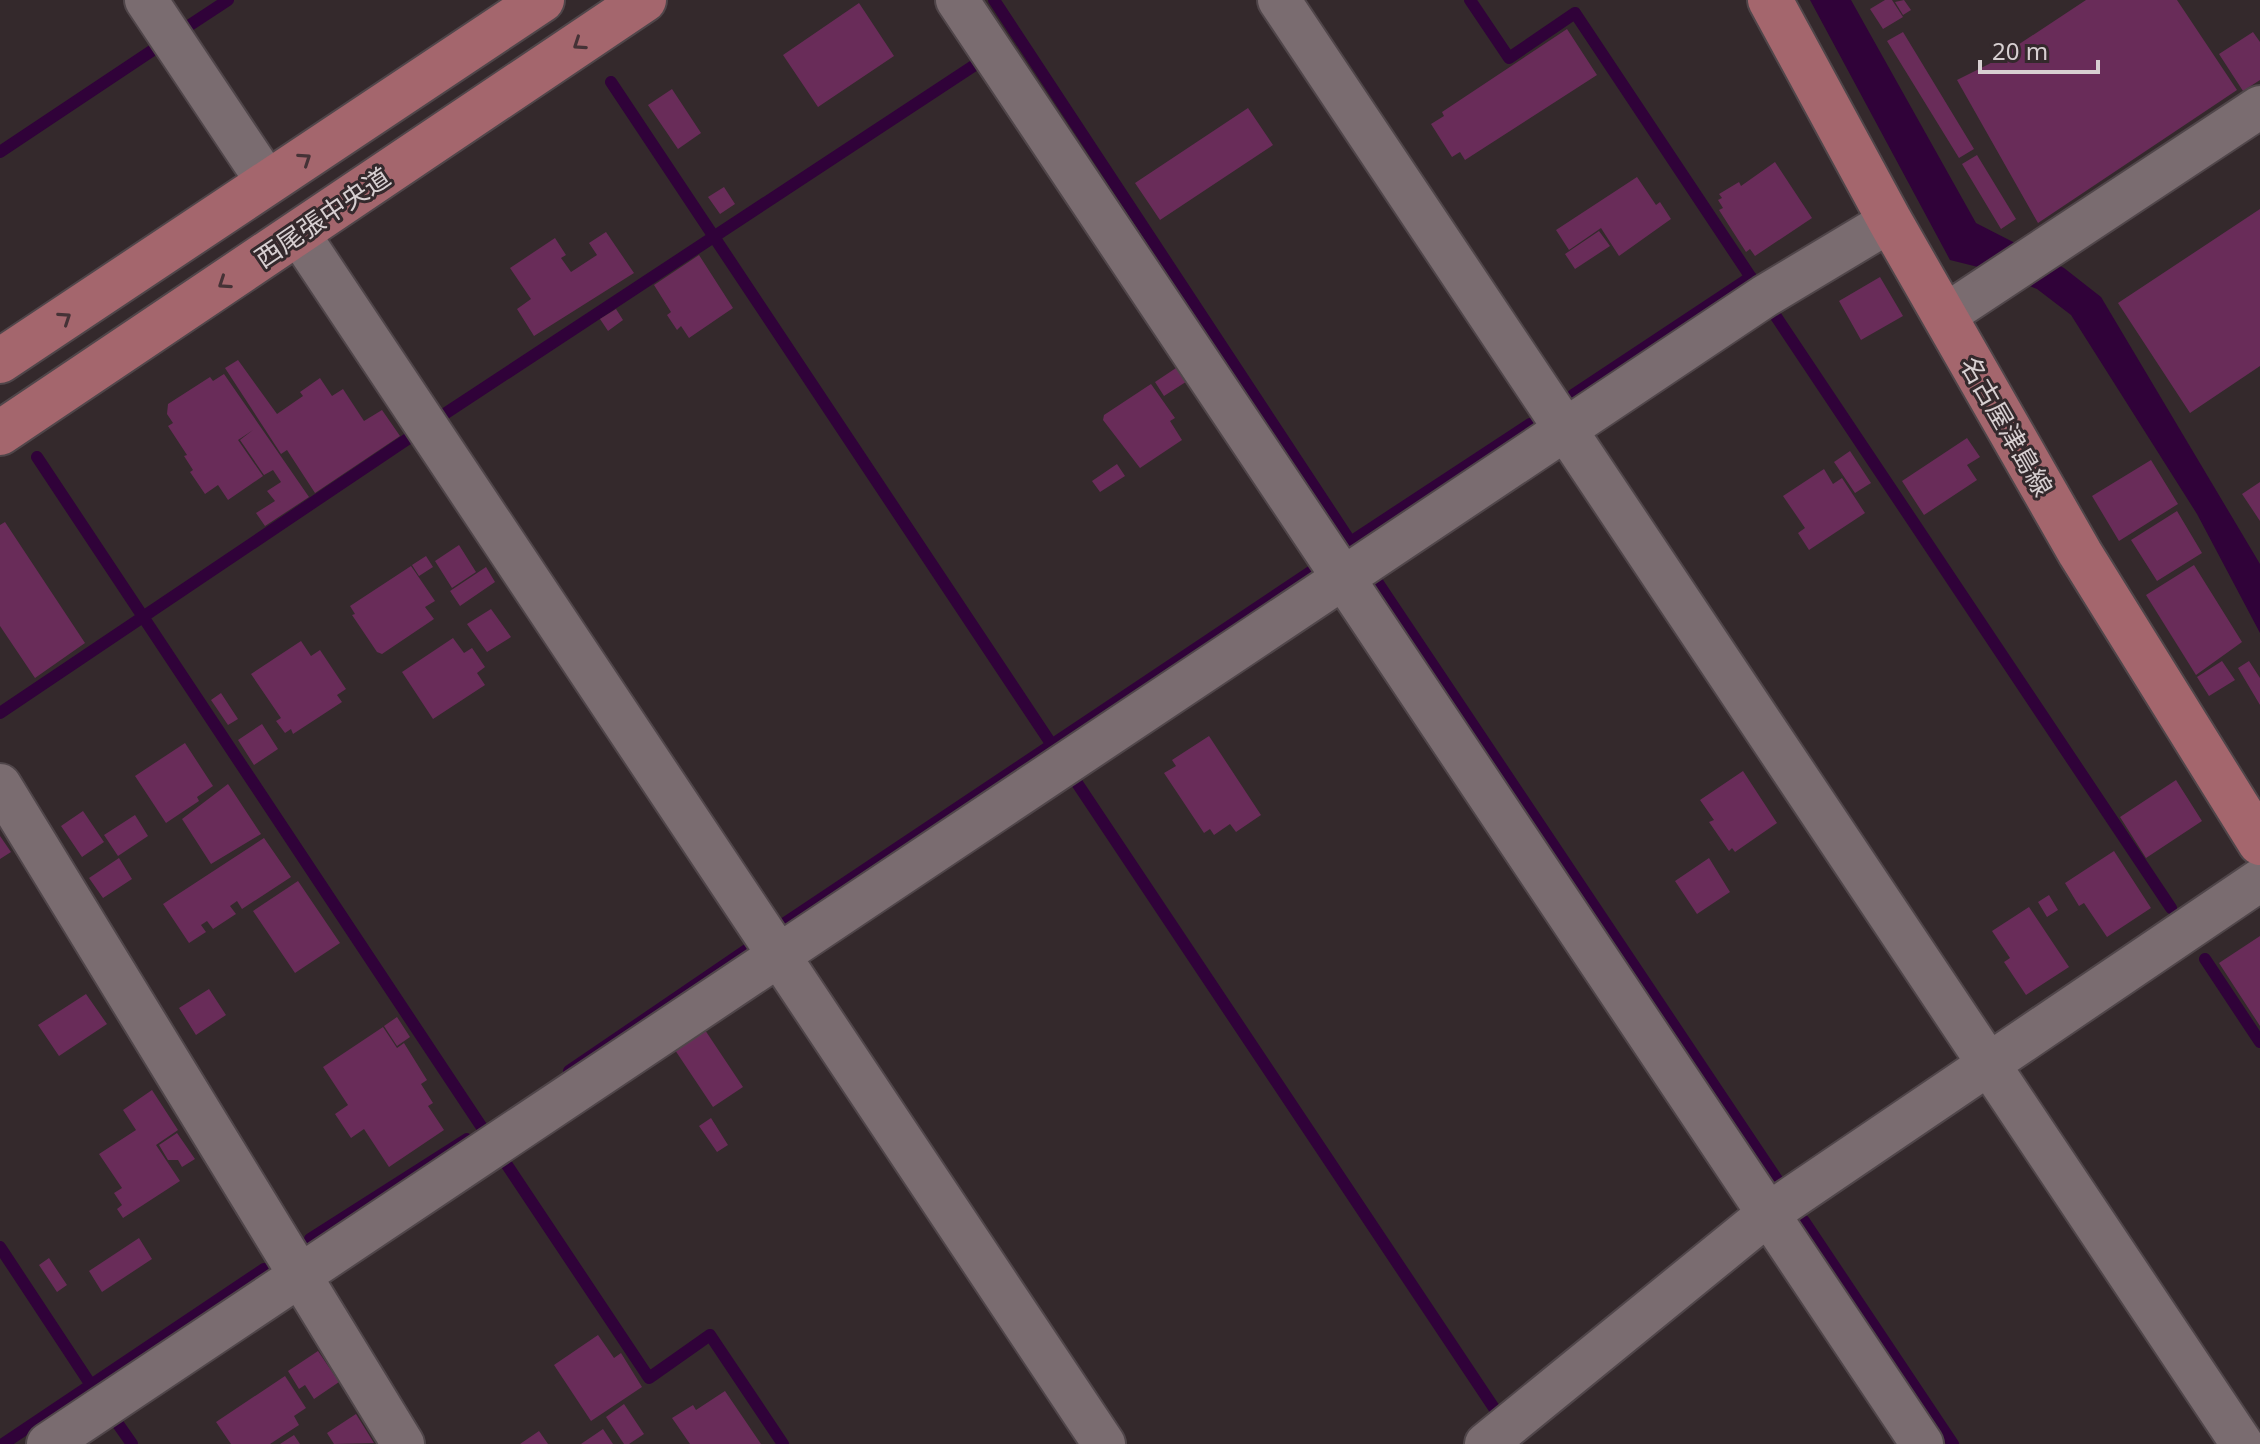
<svg xmlns="http://www.w3.org/2000/svg" width="2260" height="1444" font-family="'Noto Sans','Noto Sans JP',sans-serif">
  <rect width="100%" height="100%" fill="#34292c"/>
  <path fill="#300239" d="M1810,0H1851L1976,223L2064,268L2101,297L2260,564V633L2197,514L2071,315L2037,289L1990,270L1950,260Z"/>
  <g fill="none" stroke-linecap="round" stroke-linejoin="round">
    <path stroke="#300239" stroke-width="12" d="M994,0L1356,550
      M1470,0L1509,58L1575,13L1754,282
      M190,25L228,0
      M611,82L1052,745
      M0,152L153,50
      M1775,315L2171,908
      M1573,395L1751,277
      M443,415L984,59
      M37,457L483,1129
      M1346,545L1530,424
      M1376,580L1778,1181
      M0,713L409,438
      M1077,783L1496,1411
      M782,925L1315,569
      M2205,959L2260,1042
      M569,1071L748,949
      M507,1165L649,1378L710,1335L783,1444
      M1804,1221L1953,1444
      M310,1239L467,1139
      M0,1247L91,1385
      M118,1424L132,1444
      M3,1444L264,1269"/>
  </g>
  <path fill="#692c59" d="M1885,0H1892L1903,17L1883,29L1870,9Z
    M1904,0L1911,10L1903,15L1895,2Z
    M2086,0H2177L2237,90L2038,223L1957,80L1989,64Z
    M859,3L894,56L818,107L783,55Z
    M1567,29L1597,75L1465,160L1460,152L1452,157L1431,124L1444,116L1442,112Z
    M1903,32L1974,149L1959,158L1887,41Z
    M2253,32L2260,42V80L2243,91L2219,54Z
    M672,89L701,133L678,149L648,105Z
    M1248,108L1273,145L1160,220L1135,183Z
    M1977,155L2016,219L2001,229L1962,164Z
    M1775,162L1812,218L1755,256L1750,249L1746,252L1719,210L1723,208L1718,200L1722,198L1719,194L1739,182L1741,186Z
    M1637,177L1656,205L1660,202L1671,219L1619,256L1601,228L1569,250L1556,230Z
    M724,187L735,204L720,214L708,197Z
    M2260,209V366L2190,413L2118,303Z
    M1599,231L1610,246L1575,269L1565,254Z
    M606,232L634,273L534,336L517,309L531,299L510,268L555,238L566,255L561,258L571,272L597,255L589,243Z
    M699,255L733,308L689,338L681,326L677,330L667,315L671,312L654,285Z
    M1880,277L1903,316L1861,340L1839,301Z
    M616,309L623,320L608,331L600,319Z
    M238,360L277,414L303,396L300,392L320,378L332,396L343,389L364,421L382,410L400,436L315,493L287,450L281,454L225,368Z
    M1182,364L1192,378L1164,396L1155,382Z
    M224,374L309,497L265,526L256,513L275,501L267,491L281,482L273,470L264,475L240,440L253,430L238,440L263,476L228,500L218,485L205,494L190,472L193,470L184,456L187,455L168,426L173,423L167,414L168,404L210,377L213,381Z
    M1151,384L1175,418L1170,421L1182,440L1140,468L1103,420L1104,415Z
    M1967,438L1980,457L1967,465L1977,480L1924,515L1902,481Z
    M1850,451L1871,483L1855,493L1834,462Z
    M2151,460L2178,504L2119,541L2092,496Z
    M1117,464L1125,476L1100,492L1092,481Z
    M1824,469L1833,484L1842,478L1865,513L1809,550L1798,533L1805,528L1783,496Z
    M2260,482V521L2242,494Z
    M2177,511L2202,553L2157,581L2131,540Z
    M5,522L85,643L35,678L0,626V525Z
    M459,545L476,572L452,588L435,561Z
    M426,556L433,567L419,576L412,565Z
    M2194,565L2242,642L2196,675L2146,595Z
    M411,566L435,601L425,607L434,619L382,654L377,652L352,615L355,614L350,606Z
    M486,567L495,582L460,606L450,591Z
    M491,609L511,637L487,652L467,624Z
    M453,638L464,653L472,648L485,667L477,673L485,685L433,719L402,672Z
    M301,641L311,656L320,650L346,689L337,695L342,702L293,734L291,729L285,733L276,721L281,718L251,674Z
    M2222,661L2235,680L2209,696L2197,677Z
    M2249,661L2260,678V705L2238,668Z
    M221,693L238,719L228,725L211,700Z
    M262,724L278,749L254,765L238,740Z
    M1209,736L1261,815L1236,832L1230,824L1214,835L1210,829L1204,833L1164,773L1176,766L1172,760Z
    M185,743L213,786L197,797L199,801L166,823L135,776Z
    M1743,771L1777,823L1735,852L1732,848L1729,851L1709,822L1714,820L1700,800Z
    M2176,780L2202,821L2146,858L2120,817Z
    M228,784L261,834L211,864L182,819Z
    M83,811L104,842L82,857L61,826Z
    M135,815L148,836L118,856L104,835Z
    M0,836L11,852L0,859Z
    M264,838L291,877L242,909L237,901L230,906L236,914L213,929L207,921L201,925L206,932L189,943L163,904Z
    M2114,851L2151,908L2107,937L2084,903L2079,906L2065,883Z
    M119,858L132,879L103,898L89,878Z
    M1709,858L1730,892L1697,914L1675,881Z
    M298,881L340,943L295,973L253,911Z
    M2049,895L2058,910L2047,917L2038,902Z
    M2029,907L2069,967L2026,995L2004,962L2010,958L1992,931Z
    M2260,936V1026L2219,963Z
    M209,989L226,1015L196,1035L179,1008Z
    M86,994L107,1024L59,1056L38,1025Z
    M397,1017L410,1037L397,1046L384,1026Z
    M383,1027L397,1048L404,1043L427,1080L421,1084L433,1103L428,1106L444,1130L389,1167L364,1129L351,1138L335,1114L348,1105L323,1067Z
    M705,1030L743,1087L713,1107L675,1050Z
    M152,1090L178,1130L156,1145L180,1181L123,1218L117,1209L122,1205L114,1193L122,1188L99,1154L136,1130L123,1110Z
    M711,1118L728,1145L717,1152L699,1126Z
    M177,1133L195,1159L182,1167L178,1160H168L159,1145Z
    M139,1238L152,1259L102,1292L89,1271Z
    M49,1258L67,1285L57,1292L39,1265Z
    M598,1335L614,1358L621,1353L642,1387L591,1421L554,1365Z
    M318,1351L339,1382L314,1399L305,1385L299,1389L288,1371Z
    M285,1376L306,1408L294,1416L299,1425L270,1444H231L216,1422Z
    M725,1391L761,1444H690L672,1418L693,1405L696,1410Z
    M624,1404L644,1434L629,1444H624L606,1417Z
    M356,1414L374,1443L334,1444L327,1433Z
    M603,1429L613,1444H581Z
    M539,1431L548,1444H520Z
    M294,1435L300,1444H280Z"/>
  <g fill="none" stroke-linecap="round" stroke-linejoin="round">
    <defs>
      <path id="minor" d="M146,0L268,183
        M957,0L1922,1444
        M1279,0L2242,1444
        M298,233L1104,1444
        M1944,316L2260,107
        M0,785L403,1444
        M48,1444L1765,296L1890,221
        M1486,1444L1768,1214L2260,880"/>
      <path id="major" d="M1770,0L1890,221L2080,553L2260,843
        M0,361L542,0
        M0,433L644,0"/>
    </defs>
    <use href="#minor" stroke="#50464a" stroke-width="46"/>
    <use href="#major" stroke="#50464a" stroke-width="48"/>
    <use href="#minor" stroke="#7a6c70" stroke-width="42"/>
    <use href="#major" stroke="#a4666d" stroke-width="44"/>
  </g>
  <defs><path id="oneway-chevron" d="M-2-3.5L2.5 0L-2 3.5" fill="none" stroke-width="1.6" stroke-linecap="round" stroke-linejoin="round" transform="scale(2)"/></defs>
  <g stroke="#453236">
    <use href="#oneway-chevron" transform="translate(579 44) rotate(146)"/>
    <use href="#oneway-chevron" transform="translate(305 159) rotate(-34)"/>
    <use href="#oneway-chevron" transform="translate(224 283) rotate(146)"/>
    <use href="#oneway-chevron" transform="translate(65 318) rotate(-34)"/>
  </g>
  <g text-anchor="middle" dominant-baseline="central" stroke-width="6" stroke-linejoin="round" paint-order="stroke">
    <g font-size="26" fill="#d7cfd1" stroke="#34292c">
      <text transform="translate(322 217) rotate(-34)">西尾張中央道</text>
      <text transform="translate(2007 426) rotate(60)">名古屋津島線</text>
    </g>
  </g>
  <path d="M1980 60v12h118v-12" fill="none" stroke="#d7cfd1" stroke-width="4"/>
  <text x="1992" y="60" font-size="24" fill="#d7cfd1" stroke="#34292c" stroke-width="6" paint-order="stroke">20 m</text>
</svg>
